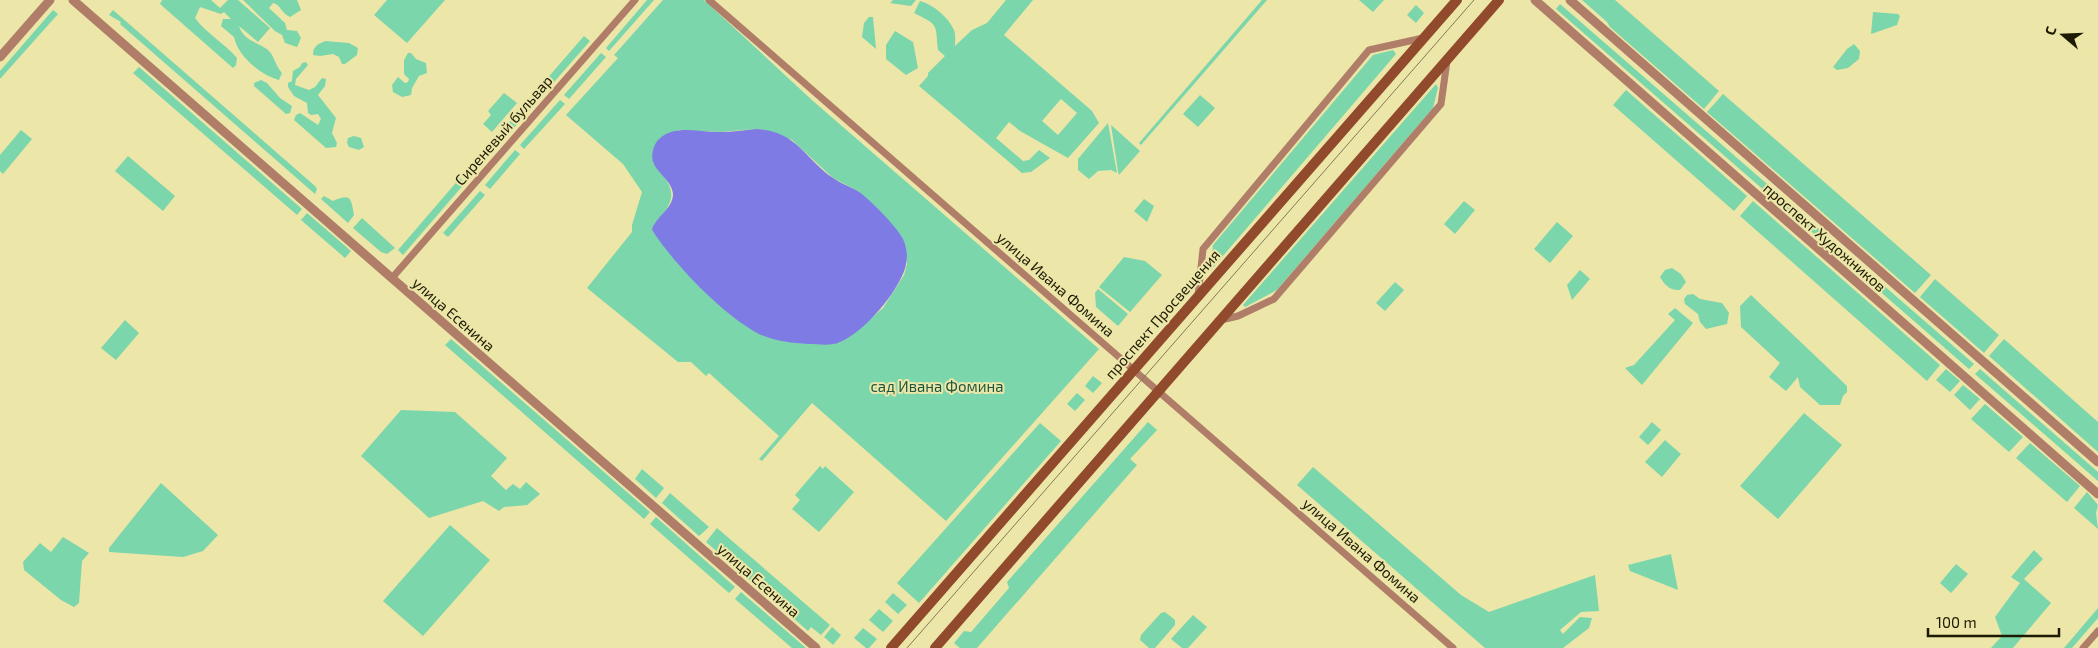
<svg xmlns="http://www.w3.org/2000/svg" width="2098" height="648" font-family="'Exo 2',sans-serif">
  <rect width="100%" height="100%" fill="#ece6a8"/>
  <path fill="#7bd6ac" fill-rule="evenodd" d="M162,0H211L220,8L228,0H238L270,28L258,42L239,26C244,41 256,41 268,50C274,55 276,67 282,73L279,80C260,75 238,56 234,37L221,26L223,19H231L224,12L221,14L200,7L195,18C206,33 224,43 237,58L236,65L233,68L160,4Z
    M243,0H297L301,10L290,17C282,14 281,5 273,3L269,8L285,23L287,30L297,31L301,38L297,47L285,43L282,35L275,31Z
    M387,0H445L407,43L374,15Z
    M647,0H654L609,51L606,48Z
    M663,0H704L813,101L1099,349L946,521L812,403L762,461L759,459L779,436L709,373L706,376L691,362H678L587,288L632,232V225L642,192L623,164L566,115L618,58L614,55ZM756,129L765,130L792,140L833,178L858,191L902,238L906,248L907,264L904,275L883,308L850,336L839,343L757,333L723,307L682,268L652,230C674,199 681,195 653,163L678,130L720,132Z
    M893,0H916L911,6L890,3Z
    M1006,0H1033L1004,35L1092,111L1099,123L1068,158L1020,131L1009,122L996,138L1023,161L1029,160L1039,150L1050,158L1031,172L1022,173L919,86L928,76V73L945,56L938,50C935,24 940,26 914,13L920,1C934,5 948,17 954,30C956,36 955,41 955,46L972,30L987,23ZM1061,99L1077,113L1058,135L1042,121Z
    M1262,0H1267L1141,145L1139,143Z
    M1359,0H1384L1373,12Z
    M1582,0H1615L1719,91L1704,109L1610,27L1607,22Z
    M1560,4L1974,364L1969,369L1556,9Z
    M1416,5L1424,13L1416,23L1407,15Z
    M53,10L58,14L0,79V71Z
    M113,10L315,186L317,189L315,194L120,24L121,22L109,15Z
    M1873,12L1898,14L1900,16L1897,25L1871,34Z
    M869,17H873L876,49L862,37L864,23Z
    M895,31L913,42L918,68L906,75L886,59V45Z
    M584,36L590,41L470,178L465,173Z
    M325,41L349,43L358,48L357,55L345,64H342L339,57L333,54L320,56L313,55C313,46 317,45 325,41Z
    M1854,44L1860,51L1859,59L1848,68L1837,70L1833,67L1847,49Z
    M1393,50L1396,54L1210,271L1213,245L1373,55Z
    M408,53H411L416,59L426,63L427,73L419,76L412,88L411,95L402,97L393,92L392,85L398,77L405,83L408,82L409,79L404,74V60Z
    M601,53L606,57L569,99L564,95Z
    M306,62L308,65L296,79L295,85L309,90L315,87L322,78L326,79L325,86L318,95L336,118L332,133L337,143L336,147L326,148L294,120L296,115L300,113L318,125L321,119L318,114L311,115L308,113L307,103L294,96L288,87V83L292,81L293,71L300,67L302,63Z
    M139,67L302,209L297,215L133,73Z
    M261,80L267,83L280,98L292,106L290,113L286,114L254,86V83Z
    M1436,84L1438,88L1433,108L1277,290L1245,307L1243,305Z
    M1626,90L1747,196L1734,211L1613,105Z
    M504,93L517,103L492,132L483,124L491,115L488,111Z
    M1723,94L1931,275L1915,293L1707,112Z
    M1200,95L1215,108L1198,127L1183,114Z
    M560,100L565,104L524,149L520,145Z
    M1108,123L1117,173L1111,170L1098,171L1089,179L1078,170V159Z
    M1111,125L1140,151L1119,175L1118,171Z
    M21,130L32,139L3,174L0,171V155Z
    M354,136L361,138L364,147L359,150L349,147L347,143L348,138Z
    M515,150L520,154L490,189L485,185Z
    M128,156L175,196L163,211L115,171Z
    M460,178L465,183L403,255L398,250Z
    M480,191L485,195L448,237L443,233Z
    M324,196L333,201C351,193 351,198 354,215L348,223L321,199Z
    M1144,199L1154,206L1147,222L1134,211Z
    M1464,201L1475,210L1455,234L1444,224Z
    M1753,201L1940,365L1927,381L1740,216Z
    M307,213L351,251L345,258L301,220Z
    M362,218L395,248L387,254L381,252L353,228Z
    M1557,222L1573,236L1550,263L1534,249Z
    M1124,257L1145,261L1162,275L1130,312L1099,287Z
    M1672,268L1681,274L1686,282L1680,290C1670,291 1665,285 1660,277L1665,270Z
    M1580,270L1590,279L1572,300L1567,285Z
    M1935,279L1999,335L1984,353L1920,297Z
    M1395,282L1404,290L1385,311L1376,303Z
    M1098,289L1128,314L1118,326L1096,307L1095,293Z
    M1693,294L1700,299L1722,303L1729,313L1727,324L1706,329L1700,322L1698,314L1685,304L1684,299L1687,295Z
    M1751,295L1847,386V392L1843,396L1840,405H1820L1800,387L1798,377L1786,391L1769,377L1780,363L1741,327L1740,306Z
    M1675,308L1693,323L1642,385L1625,368L1634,365L1675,320L1668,314Z
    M125,320L139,333L116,360L101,348Z
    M451,339L650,512L644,519L445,345Z
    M2004,339L2098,422V452L1989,356Z
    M1946,369L1960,381L1950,392L1936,380Z
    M1980,369L2098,472V481L1975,374Z
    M1093,376L1102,383L1093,393L1085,386Z
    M1963,385L1980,399L1970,410L1954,395Z
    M1077,393L1085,400L1075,411L1067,404Z
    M1985,404L2023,437L2009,452L1971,419Z
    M401,410L455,412L507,458L491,476L506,490L513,484L520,489L526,482L540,494L527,505L504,507L499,511L483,501L429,518L361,456Z
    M1804,413L1842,445L1778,519L1740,486Z
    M1148,422L1157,430L1130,459L1137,465L977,648H960L954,643L964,631L971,632L1009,588L1007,582Z
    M1652,422L1661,430L1648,445L1639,437Z
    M1040,423L1061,441L919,603L897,583Z
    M1665,440L1681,454L1662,477L1645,462Z
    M2030,443L2080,486L2067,502L2016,458Z
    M820,466L823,469L825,466L854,492L819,532L792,509L800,500L795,495Z
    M1313,467L1461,595L1489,612L1595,575L1599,611L1581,612L1560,630L1563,634L1580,617L1592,618L1589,628L1563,648H1485L1297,485Z
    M642,469L664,488L656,498L635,479Z
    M161,483L218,535L203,551L183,557L109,552V548Z
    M2087,492L2098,505L2096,513L2098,529L2074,508Z
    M670,493L709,527L699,536L662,503Z
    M656,517L735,587L729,593L650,524Z
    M450,525L490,560L423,636L383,601Z
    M717,528L830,625L821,635L811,627L808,631L706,542Z
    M63,537L89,553L82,561L79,603L74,607L61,600L24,570L23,562L40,543L51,552Z
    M2034,550L2043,559L2024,579L2051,603L2013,648H1991L2002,636L1995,617L2020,583L2011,577Z
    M1671,554L1678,590L1630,571L1628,565Z
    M1956,564L1968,574L1951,593L1940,583Z
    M741,592L806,648H792L735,599Z
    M893,593L907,605L898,614L885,602Z
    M2098,608V618L2072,648H2064Z
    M879,609L893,621L883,632L869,620Z
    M1165,612L1175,620V625L1155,648H1149L1140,640L1141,635L1161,613Z
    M1193,615L1207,627L1188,648H1182L1171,639Z
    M832,627L841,635L833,645L824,637Z
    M863,628L877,639L869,648H866L854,638Z"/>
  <path fill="#7f7be5" d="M756,129C797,131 804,158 833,178C840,183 849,186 856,190C868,197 897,227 903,239C913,261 902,278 891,295C880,311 857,336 838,343C829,346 818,344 808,344C791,343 773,341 757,333C720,312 675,265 652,230C655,217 673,209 673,194C672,181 657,173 653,162C651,154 653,146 658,140C675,123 700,133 721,132C732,132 744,130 756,129Z"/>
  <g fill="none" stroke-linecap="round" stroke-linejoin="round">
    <path stroke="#af7d68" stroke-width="7" d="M709,0L1453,648
      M392,278L635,0
      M1198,296L1203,249L1369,50L1423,38
      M1221,320L1238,316L1274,299L1441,104L1447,61
      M2083,648L2098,631"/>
    <path stroke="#af7d68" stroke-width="9" d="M73,0L816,648
      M1535,0L2098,494
      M1570,0L2098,462
      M0,57L50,0"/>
    <path stroke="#914a2c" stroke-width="10" d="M891,648L1457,0
      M935,648L1499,0"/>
    <path stroke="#817c53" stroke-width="1" d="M907,648L1474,0"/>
  </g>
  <g text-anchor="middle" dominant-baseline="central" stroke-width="4" stroke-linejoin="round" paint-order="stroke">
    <g font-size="15" fill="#1d1a03" stroke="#ece6a8">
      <text transform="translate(503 130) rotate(-49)">Сиреневый бульвар</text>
      <text transform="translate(1825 237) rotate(41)">проспект Художников</text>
      <text transform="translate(1056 284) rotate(41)">улица Ивана Фомина</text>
      <text transform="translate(454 314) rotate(41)">улица Есенина</text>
      <text transform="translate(1162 314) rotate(-49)">проспект Просвещения</text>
      <text transform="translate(1362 550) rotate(41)">улица Ивана Фомина</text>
      <text transform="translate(759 580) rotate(41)">улица Есенина</text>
    </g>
    <g font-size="15" fill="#1b573f" stroke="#ece6a8">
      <text x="937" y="386">сад Ивана Фомина</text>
    </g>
  </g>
  <g transform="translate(2063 35) rotate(289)" stroke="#ece6a8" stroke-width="4" paint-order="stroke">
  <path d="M0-4L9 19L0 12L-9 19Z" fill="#1d1a03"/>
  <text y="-8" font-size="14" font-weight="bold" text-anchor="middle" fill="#1d1a03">С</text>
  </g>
  <path d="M1928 628v8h131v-8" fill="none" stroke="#1d1a03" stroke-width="2.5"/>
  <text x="1936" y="628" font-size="15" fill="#1d1a03" stroke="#ece6a8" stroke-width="4" paint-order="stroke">100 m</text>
</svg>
